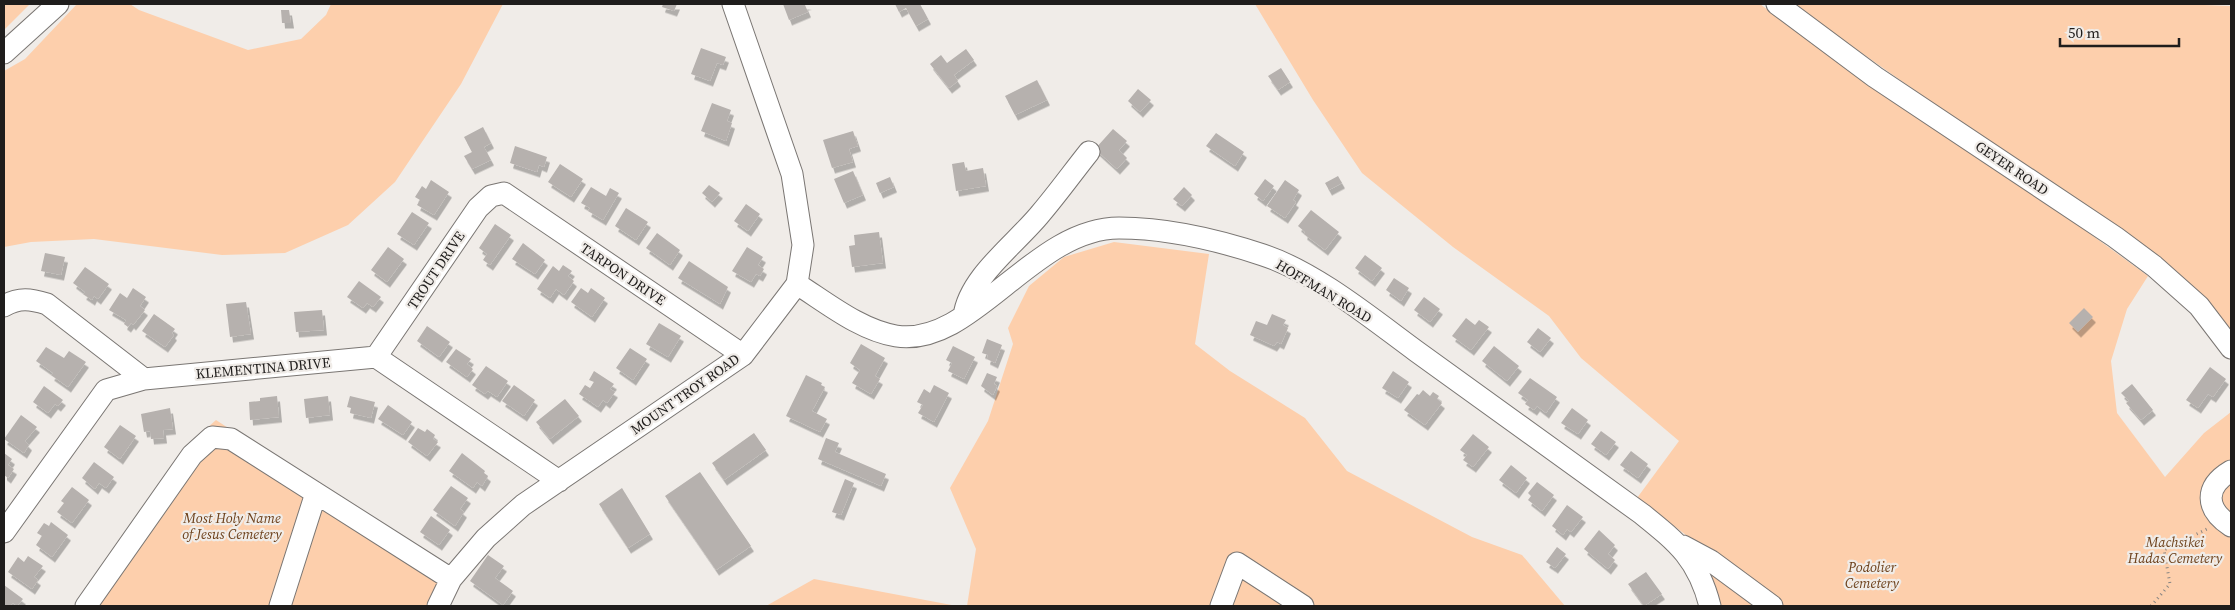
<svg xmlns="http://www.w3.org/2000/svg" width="2235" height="610" font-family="'Source Serif 4',serif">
  <defs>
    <filter id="shadow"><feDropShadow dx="3" dy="5.5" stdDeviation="0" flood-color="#0004"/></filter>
  </defs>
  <rect width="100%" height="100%" fill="#f0ece8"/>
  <path fill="#fdcfac" d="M4,4H30L4,30Z
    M77,4H130L139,10L248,50L301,39L326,15L331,4H503L461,84L395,182L348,225L285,253L222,255L94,239L31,242L4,247V71L25,59Z
    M1255,4H1760L1809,41L2023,185L2148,276L2127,309L2111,361L2117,413L2165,477L2204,433L2231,412V606H1780L1637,498L1679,441L1581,358L1549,316L1453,247L1362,173L1313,100Z
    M1792,4H2178L2231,6V335L1930,101Z
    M1114,242L1209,254L1195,344L1230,371L1305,418L1347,471L1472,537L1522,555L1565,606H967L976,549L950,488L988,421L1013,344L1008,328L1029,286L1064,257Z
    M216,420L444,570L427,606H78L196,438Z
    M1708,566L1762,606H1721Z
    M814,579L957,606H766Z"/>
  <path fill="#b6b1ae" filter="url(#shadow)" d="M663,4H677L674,11L662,7Z
    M783,4H809L805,5L808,12L789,20Z
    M895,4H920L928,19L916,26L906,8L899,12Z
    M281,10H289L291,23H282Z
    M701,48L726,57L723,65L717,63L710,81L691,74Z
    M966,49L974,60L954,75L958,81L949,88L930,64L941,55L947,63Z
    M1281,68L1290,82L1278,90L1268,76Z
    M1037,80L1047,100L1015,115L1005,96Z
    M1138,89L1151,100L1140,112L1128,101Z
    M712,103L731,110L727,121L732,123L726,141L701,131Z
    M483,127L491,143L484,147L491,160L472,169L464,156L472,152L464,137Z
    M1113,129L1127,141L1119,150L1127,158L1117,169L1095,149Z
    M853,131L858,146L849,149L853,162L832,168L823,140Z
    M1216,133L1244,152L1235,166L1206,146Z
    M515,146L547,157L544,167L539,165L537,172L510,163Z
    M964,162L966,171L983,168L986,186L956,191L952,164Z
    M560,164L583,179L571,197L548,182Z
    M853,171L863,195L844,203L834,179Z
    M1338,176L1342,183L1329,190L1325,183Z
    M890,177L894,187L880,193L876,183Z
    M1265,179L1274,186L1263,201L1254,194Z
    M431,180L449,192L434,215L417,205L420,200L415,197L422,186L426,189Z
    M1285,180L1299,190L1293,200L1296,202L1285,218L1267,206Z
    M709,185L720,193L712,202L702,193Z
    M591,187L606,196L610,188L619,193L603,220L588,211L590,208L581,203Z
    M1184,187L1192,195L1182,206L1173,199Z
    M746,204L760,214L748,231L734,221Z
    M626,208L648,222L636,240L615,226Z
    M1311,210L1339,232L1325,250L1304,234L1305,232L1298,226Z
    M412,212L429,223L414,245L397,234Z
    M495,224L511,235L490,265L483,260L487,254L479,248Z
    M879,232L883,263L852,267L849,246L855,245L854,235Z
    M657,233L680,250L670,265L646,248Z
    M523,243L545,260L535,274L512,259Z
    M388,247L404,259L387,282L371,270Z
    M747,247L763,257L758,265L764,269L760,276L756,274L751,282L732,271Z
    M45,253L65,257L61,275L41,271Z
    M1365,255L1382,268L1372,281L1355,268Z
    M689,261L728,287L720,304L678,278Z
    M563,265L572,271L568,276L574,281L564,295L556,289L550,298L537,289L553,266L559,271Z
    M85,267L109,284L98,299L94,296L92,300L83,294L85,292L73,283Z
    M1394,278L1409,288L1401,301L1386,290Z
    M359,281L381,297L373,307L367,303L363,308L347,297Z
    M133,288L146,297L140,306L145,310L133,325L131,323L128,327L124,324L126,320L109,310L120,293L127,298Z
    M581,288L588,293L591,288L605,298L592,317L571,302Z
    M1424,297L1440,309L1430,322L1414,310Z
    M246,302L251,334L230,337L226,304Z
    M2084,308L2093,317L2078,332L2069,323Z
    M322,310L324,330L296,332L294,312Z
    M154,314L175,329L172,333L174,335L165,347L142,331Z
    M1272,314L1286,320L1283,325L1288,328L1281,344L1277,342L1274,346L1250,335L1256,321L1267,325Z
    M1466,318L1475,325L1479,320L1489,327L1471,350L1452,336Z
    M659,323L681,336L668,357L646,344Z
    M427,326L450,342L439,357L417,341Z
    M1538,328L1551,338L1540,352L1527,342Z
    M987,339L1002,345L995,363L987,359L988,355L982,353Z
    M861,344L885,358L875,376L880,379L871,394L852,383L860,370L850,363Z
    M953,346L975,357L964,379L948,371L952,363L946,360Z
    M1494,346L1519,366L1507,381L1482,361Z
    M46,347L64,358L69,351L86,362L68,387L51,375L53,373L36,361Z
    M630,348L647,359L633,380L616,368Z
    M456,349L471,359L467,364L473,369L467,377L446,362Z
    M486,366L508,381L497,397L488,391L485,394L472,385Z
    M2210,367L2226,379L2213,397L2208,394L2198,408L2186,400Z
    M594,371L614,384L610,389L615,392L607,403L603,400L598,407L579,394L585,385L590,388L594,382L589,380Z
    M1393,371L1409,382L1398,398L1382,388Z
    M987,373L997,377L994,384L997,386L993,395L981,386Z
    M806,375L822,383L821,385L825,387L812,411L827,419L820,432L786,416Z
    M1530,378L1557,397L1546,413L1537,406L1534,410L1525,404L1528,400L1518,393Z
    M2132,384L2153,410L2141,420L2126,403L2129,401L2121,393Z
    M514,385L535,400L524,416L502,401Z
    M934,385L949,393L934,422L918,413L923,405L917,402L924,389L930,393Z
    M44,386L63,400L58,406L55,404L48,413L33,402Z
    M1423,390L1430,396L1433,392L1439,396L1437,399L1442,403L1425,425L1404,410L1417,394L1419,395Z
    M277,396L279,417L250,420L249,402L260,401V398Z
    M328,396L330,415L306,418L304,399Z
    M350,396L375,402L371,418L350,413L351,408L347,407Z
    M565,399L579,416L550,439L536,422Z
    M388,405L412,422L403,435L378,419Z
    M170,408L173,429L163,430L164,438L151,439L150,431L144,432L141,414Z
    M1572,408L1588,420L1578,434L1561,423Z
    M21,415L37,427L25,441L29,445L24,453L4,439Z
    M120,425L136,436L120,459L104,447Z
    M418,428L425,432L427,429L435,435L433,439L438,442L427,456L408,442Z
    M1601,431L1616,442L1606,455L1591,444Z
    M754,433L766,450L724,480L712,463Z
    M1473,434L1489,447L1473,467L1463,460L1467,455L1460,450Z
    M826,438L839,443L835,452L886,474L881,486L818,459Z
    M1631,451L1648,464L1638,478L1620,465Z
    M4,453L12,459L8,465L14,469L8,478L4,475Z
    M462,453L485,471L484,473L488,476L482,486L477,482L473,488L449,471Z
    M94,462L114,477L106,488L99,483L95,489L82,478Z
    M1511,465L1527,478L1516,493L1499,480Z
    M700,472L751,546L716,570L665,496Z
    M845,479L854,483L841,515L832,512Z
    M1537,482L1554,495L1542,511L1528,500L1531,496L1528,493Z
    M451,486L468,498L460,509L464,512L455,526L433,510Z
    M72,487L89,500L72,523L57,512L64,503L61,501Z
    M622,488L650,534L628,548L599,504Z
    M1567,505L1583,517L1571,532L1567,529L1563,535L1552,526Z
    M431,516L450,530L439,545L420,532Z
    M51,522L68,535L52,557L36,545L42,536L37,533L44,523L49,526Z
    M1599,530L1615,545L1608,554L1615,560L1608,569L1584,549Z
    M1557,547L1566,554L1555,568L1546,562Z
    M488,555L504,566L495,578L513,591L503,605L470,581Z
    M28,556L43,566L34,577L38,580L32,589L8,572L18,557L24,562Z
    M1646,572L1662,594L1644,606L1628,584Z
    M4,585L23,599L17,606L13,603L10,606H4Z"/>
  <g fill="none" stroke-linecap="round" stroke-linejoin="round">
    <defs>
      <path id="minor" d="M1777,4L1875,77L2115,237L2154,266L2199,306L2231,348
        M4,53L58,4
        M797,284C827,303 860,330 896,336C972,348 1033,228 1119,228C1166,228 1218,240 1263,255C1315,272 1371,318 1416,351C1491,405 1566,460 1642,514C1678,543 1698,559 1710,606
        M4,306C19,297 31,299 47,304L144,379
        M964,316C969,277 1017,243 1041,213C1058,193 1073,172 1089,152
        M376,357L478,208L491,196L504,193L743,355
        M2231,471C2204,487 2205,509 2231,526
        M4,532L106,390L144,379L376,357L559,481
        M1683,546L1711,561L1772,606
        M86,606L192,455L212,437L231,439L451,579
        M280,606L316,493
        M438,606L451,579L486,538L523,505L743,355L797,284L803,245L792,174L733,4
        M1221,606L1237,563L1303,606"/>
    </defs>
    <use href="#minor" stroke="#7a7673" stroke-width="23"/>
    <path stroke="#898683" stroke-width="3" stroke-dasharray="1 4" stroke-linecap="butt" d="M2151,606L2170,584L2164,550L2207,529"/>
    <use href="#minor" stroke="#fff" stroke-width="21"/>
  </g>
  <g text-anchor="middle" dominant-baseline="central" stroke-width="4.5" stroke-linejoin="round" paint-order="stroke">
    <g font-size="14" fill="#1f1d1c" stroke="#f0ece8">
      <text transform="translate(2012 168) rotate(34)">GEYER ROAD</text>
      <text transform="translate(436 270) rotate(-56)">TROUT DRIVE</text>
      <text transform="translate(623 274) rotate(34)">TARPON DRIVE</text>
      <text transform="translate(1324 291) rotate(31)">HOFFMAN ROAD</text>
      <text transform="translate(263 368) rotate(-5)">KLEMENTINA DRIVE</text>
      <text transform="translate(685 394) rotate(-35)">MOUNT TROY ROAD</text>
    </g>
    <g font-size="14" font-style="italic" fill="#6d411b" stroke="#f0ece8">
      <text x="232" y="518">Most Holy Name<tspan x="232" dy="16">of Jesus Cemetery</tspan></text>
      <text x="2175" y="542">Machsikei<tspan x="2175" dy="16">Hadas Cemetery</tspan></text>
      <text x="1872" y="567">Podolier<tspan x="1872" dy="16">Cemetery</tspan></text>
    </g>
  </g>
  <rect width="2235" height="610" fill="none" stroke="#1f1d1c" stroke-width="10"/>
  <path d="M2060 38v8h119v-8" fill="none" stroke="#1f1d1c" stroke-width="2.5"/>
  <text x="2068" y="38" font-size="15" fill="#1f1d1c" stroke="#f0ece8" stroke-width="4" paint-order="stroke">50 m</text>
</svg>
